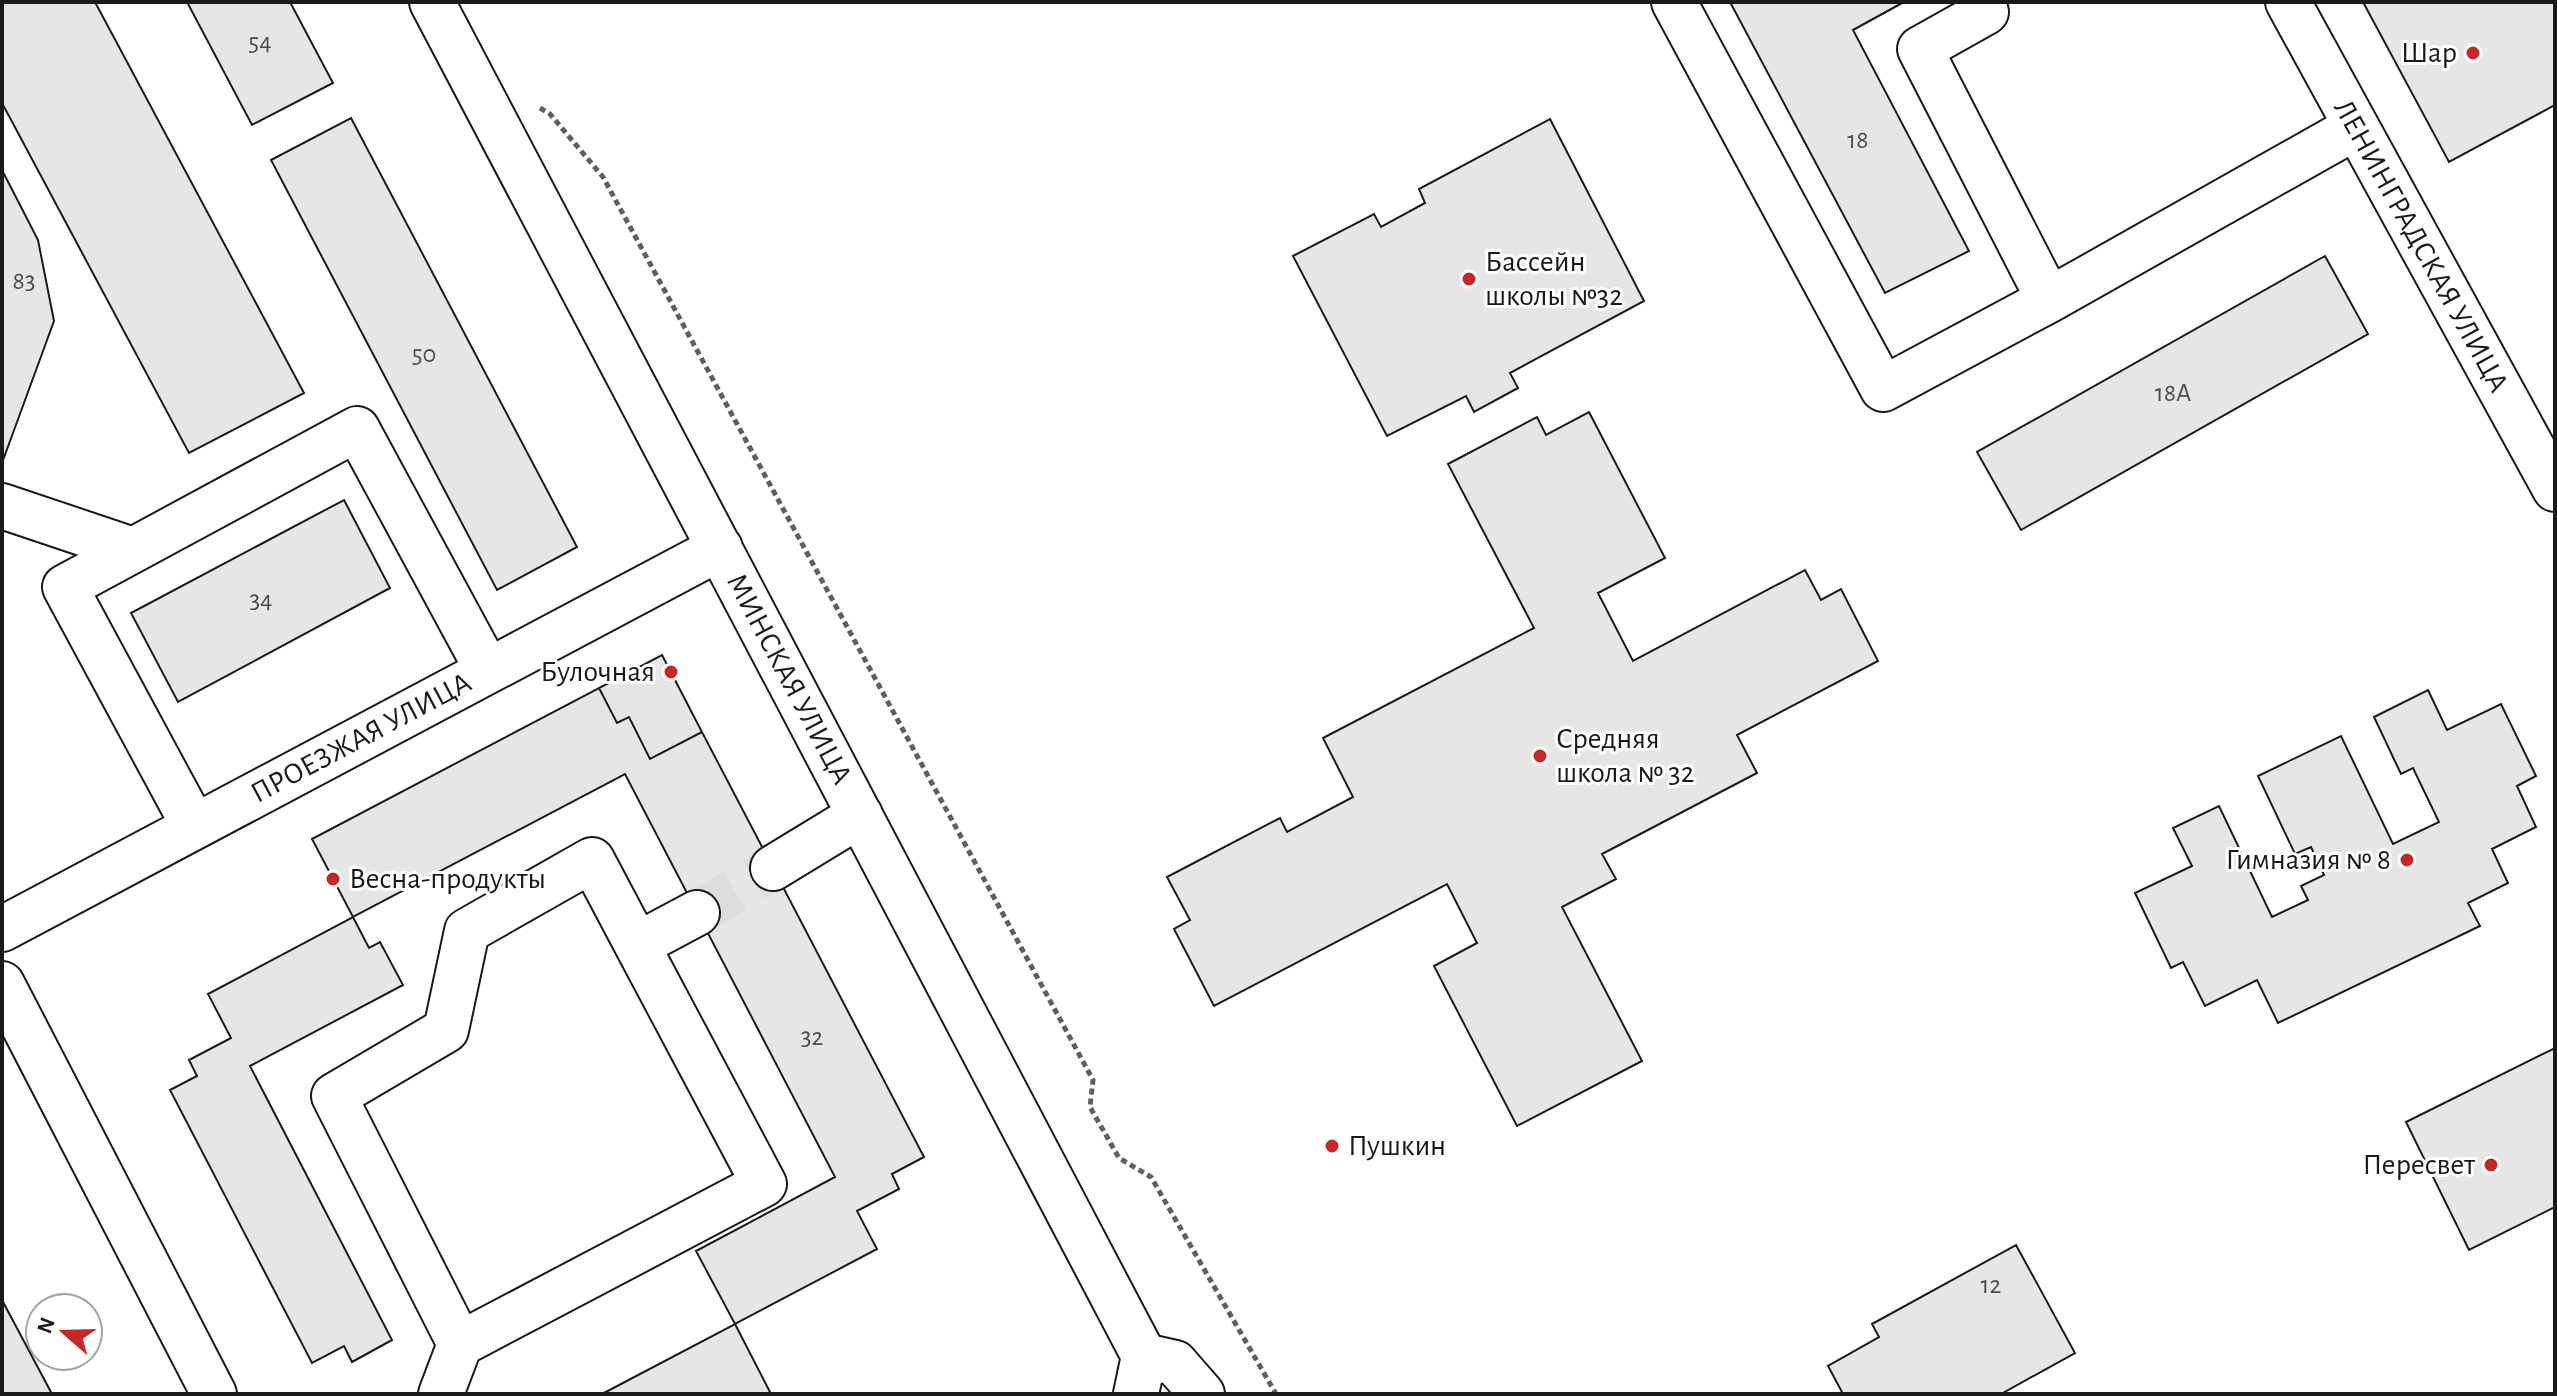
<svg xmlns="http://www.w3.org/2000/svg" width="2557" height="1396" font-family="'Alegreya Sans',sans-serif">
  <rect width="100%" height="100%" fill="#fff"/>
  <path fill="#e6e6e6" stroke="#1a1a1a" stroke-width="2" d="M5,2H95L304,393L189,453L2,103V4Z
    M187,2H290L333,83L252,125Z
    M1730,2H1904L1853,30L1969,251L1885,293Z
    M2363,2H2555V105L2449,162Z
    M351,118L577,547L497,590L271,160Z
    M1550,119L1644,301L1510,373L1518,388L1474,412L1466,396L1387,436L1293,256L1374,214L1381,227L1425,203L1419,189Z
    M2,170L38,240L54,321L2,463Z
    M2325,256L2368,334L2021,530L1977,452Z
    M1589,412L1665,558L1598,593L1633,661L1805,570L1821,600L1841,589L1878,661L1737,735L1757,773L1602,854L1616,879L1562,907L1642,1061L1517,1126L1434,966L1477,943L1447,884L1214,1006L1174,929L1190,920L1167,877L1280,818L1287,832L1353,797L1323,738L1534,628L1448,464L1537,417L1546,435Z
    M344,500L390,588L178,702L131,613Z
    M662,655L702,732L650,759L629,717L617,723L599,688Z
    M599,688L617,723L629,717L650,759L702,732L924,1157L892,1174L899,1189L857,1211L877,1249L735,1324L696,1251L835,1177L625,774L353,917L312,839Z
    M2428,690L2447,730L2501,704L2536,776L2517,786L2536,827L2492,849L2508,883L2468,903L2480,926L2278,1023L2257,980L2205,1006L2183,962L2171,968L2135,893L2192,866L2173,828L2219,806L2272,917L2308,900L2301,886L2324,875L2311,847L2295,854L2258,776L2341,736L2393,844L2439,822L2413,768L2401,774L2374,717Z
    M353,917L369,948L380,942L403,985L250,1066L392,1340L352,1362L344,1346L312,1363L170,1090L197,1076L189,1060L231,1038L208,994Z
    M2555,1048V1207L2469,1250L2406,1122Z
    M2016,1245L2075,1353L2001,1394H1843L1828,1366L1879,1337L1872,1324Z
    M2,1300L52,1394H2Z
    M735,1324L771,1394H602Z"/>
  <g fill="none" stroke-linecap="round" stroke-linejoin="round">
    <path stroke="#ddd" stroke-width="44" stroke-dasharray="44 22" stroke-linecap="butt" d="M697,913L773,868"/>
    <defs>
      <path id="minor" d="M432,2L1144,1356L1136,1394
        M1674,2L1883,389L2049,300L2356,127
        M2288,2L2555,489
        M1986,12L1920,49L2049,300
        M2,506L133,550
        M194,826L65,587L357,429L488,671
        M773,868L860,815
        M2,929L720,548
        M2,984L214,1394
        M460,1344L764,1184L637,945
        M1144,1356L1175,1363L1202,1394
        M441,1394L460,1344L334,1096L446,1030L467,931L592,860L637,945L697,913"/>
    </defs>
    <use href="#minor" stroke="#1a1a1a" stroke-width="48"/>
    <path stroke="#5f5f5f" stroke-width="5" stroke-dasharray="6 4" stroke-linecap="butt" d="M540,108L550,114L603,177L1093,1080L1090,1107L1119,1158L1151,1177L1276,1394"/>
    <use href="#minor" stroke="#fff" stroke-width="44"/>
  </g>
  <g fill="#c62828" stroke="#fff" stroke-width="3">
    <circle cx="2473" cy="53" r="8"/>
    <circle cx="1469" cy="279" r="8"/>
    <circle cx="671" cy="672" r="8"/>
    <circle cx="1540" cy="756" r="8"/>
    <circle cx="2407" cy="860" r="8"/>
    <circle cx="333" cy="879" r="8"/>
    <circle cx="1332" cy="1146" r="8"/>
    <circle cx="2491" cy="1165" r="8"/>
  </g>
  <g text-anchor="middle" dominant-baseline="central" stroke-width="6" stroke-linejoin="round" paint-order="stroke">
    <g font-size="26" fill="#4d4d4d">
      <text x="260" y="42">54</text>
      <text x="1858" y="140">18</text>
      <text x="24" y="281">83</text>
      <text x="424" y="354">50</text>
      <text x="2173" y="393">18А</text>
      <text x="261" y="600">34</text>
      <text x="812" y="1037">32</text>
      <text x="1991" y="1285">12</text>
    </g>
    <g font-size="30" fill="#1a1a1a" stroke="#fff" text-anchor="end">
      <text x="2457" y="53">Шар</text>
      <text x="1485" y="262" text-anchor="start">Бассейн<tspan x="1485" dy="34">школы №32</tspan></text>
      <text x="655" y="672">Булочная</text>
      <text x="1556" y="739" text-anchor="start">Средняя<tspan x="1556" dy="34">школа № 32</tspan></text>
      <text x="2391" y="860">Гимназия № 8</text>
      <text x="349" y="879" text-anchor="start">Весна-продукты</text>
      <text x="1348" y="1146" text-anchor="start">Пушкин</text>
      <text x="2475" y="1165">Пересвет</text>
    </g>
    <g font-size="30" fill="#1a1a1a" stroke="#fff">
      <text transform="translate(2421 246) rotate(61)">ЛЕНИНГРАДСКАЯ УЛИЦА</text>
      <text transform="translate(789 679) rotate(62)">МИНСКАЯ УЛИЦА</text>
      <text transform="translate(361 738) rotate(-28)">ПРОЕЗЖАЯ УЛИЦА</text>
    </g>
  </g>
  <rect width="2557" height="1396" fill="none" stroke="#1a1a1a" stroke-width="8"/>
  <g transform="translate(64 1332) rotate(290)"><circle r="38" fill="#ffffff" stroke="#a3a3a3" stroke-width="2"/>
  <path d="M0-6L14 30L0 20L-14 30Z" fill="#c62828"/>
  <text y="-12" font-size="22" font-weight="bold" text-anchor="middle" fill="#1a1a1a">N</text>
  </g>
</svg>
